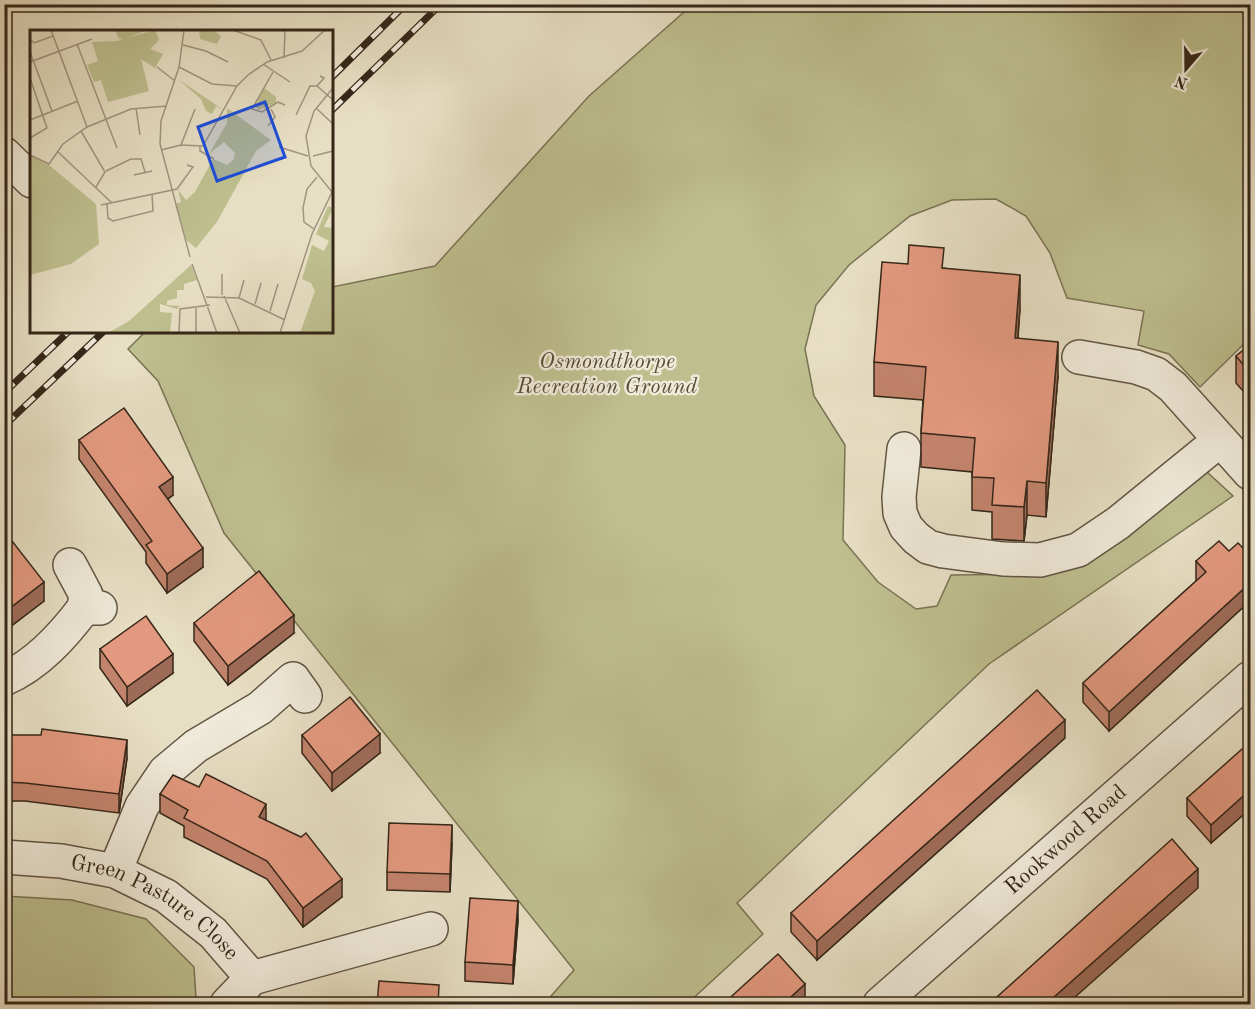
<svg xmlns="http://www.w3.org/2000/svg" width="1255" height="1009" font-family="'Old Standard TT',serif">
  <rect width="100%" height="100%" fill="#e7dfc4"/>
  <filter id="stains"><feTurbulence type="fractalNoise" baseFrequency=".00333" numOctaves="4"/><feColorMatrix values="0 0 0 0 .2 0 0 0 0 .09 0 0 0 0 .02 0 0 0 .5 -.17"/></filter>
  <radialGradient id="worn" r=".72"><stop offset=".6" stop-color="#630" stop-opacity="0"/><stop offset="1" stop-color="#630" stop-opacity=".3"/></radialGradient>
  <path fill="#bebf8f" stroke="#7a7354" stroke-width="1.5" d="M692,5H1250V338L1200,387L1169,354L1138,345L1144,311L1067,298L1050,253L1026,216L996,199L952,200L910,216L849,265L816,305L805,349L814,396L845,445L843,540L878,582L916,609L937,606L951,575L1045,574L1101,551L1207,472L1233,496L989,664L737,903L763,934L687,1004H544L574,970L224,533L158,381L128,349L145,332H332V287L435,266L589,96Z
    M4,896L72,900L146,919L194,967L196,999L191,1004H5Z"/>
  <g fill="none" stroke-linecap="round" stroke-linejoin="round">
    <defs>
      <g id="minor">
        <path d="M4,154L32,181"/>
        <path d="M1079,357L1136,367L1156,374L1173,387L1250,473"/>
        <path d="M904,449L899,497L900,513L906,527L916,538L928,547L943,551L1003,559L1040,560L1078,550L1118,523L1220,440"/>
        <path d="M70,565L86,595L84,608H100"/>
        <path d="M4,679C37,665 63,636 84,608"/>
        <path id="s1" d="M4,857L61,861L115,871L166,896L213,933L252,978L227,1004"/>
        <path d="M115,871L142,806L165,772L196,746L260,708L293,679L305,696"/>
        <path d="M252,978L431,929"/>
        <path id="s2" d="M880,1004L1250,678"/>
      </g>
    </defs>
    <use href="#minor" stroke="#625544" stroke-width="36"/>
    <use href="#minor" stroke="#efead9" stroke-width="33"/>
    <defs>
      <path id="rail" d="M332,77L406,4
        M332,110L441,4
        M4,393L68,332
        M4,426L103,332"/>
    </defs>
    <use href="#rail" stroke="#362719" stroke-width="7"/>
    <use href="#rail" stroke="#efead9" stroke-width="4.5" stroke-dasharray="14" stroke-linecap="butt"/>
  </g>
  <path fill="#c3846d" stroke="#362719" stroke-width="1.5" d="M944,268L1020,308L1018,338L1058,376L1046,517L1027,515L1024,541L992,539V512L972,510V472L921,467V433L923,400L874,396V362Z
    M1251,344V400L1236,383V356Z
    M79,440L173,495L168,499L203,567L167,593L146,563V552L79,459Z
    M4,533L44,601L6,630L4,628Z
    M1229,551L1251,556V600L1109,731L1083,702V683L1196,581V561Z
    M194,623L294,633L228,685L194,641Z
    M100,649L173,673L127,706L100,668Z
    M4,735L127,758L119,813L25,801H4Z
    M302,735L380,753L332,791L302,753Z
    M1065,738L817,960L791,932V913Z
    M1251,743V808L1211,843L1187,816V798Z
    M160,794L266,821L342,897L303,927L267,879L184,837V826L160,813Z
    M452,844L450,892L387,890V872Z
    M518,920L513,984L465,981V962Z"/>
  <path fill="#9f6b59" stroke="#362719" stroke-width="1.5" d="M10,229V247L4,252V233Z
    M1020,275V308L1015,372V338Z
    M1058,342V376L1046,517V483Z
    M173,477V495L159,505V487Z
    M1027,481V515L1024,541V507Z
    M203,548V567L167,593V574Z
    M44,582V601L6,630V611Z
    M1251,582V600L1109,731V712Z
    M294,615V633L228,685V666Z
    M173,654V673L127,706V687Z
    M1065,720V738L817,960V941Z
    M380,734V753L332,791V773Z
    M127,740V758L119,813V794Z
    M1251,789V808L1211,843V825Z
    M266,804V823L259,817Z
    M452,825V844L450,892V874Z
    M1198,869V888L1066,1005H1045Z
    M342,879V897L303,927V908Z
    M518,901V920L513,984V965Z
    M805,984V1003L803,1005H782Z"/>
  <path fill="#e3997f" stroke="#362719" stroke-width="1.5" d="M4,223L10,229L4,233Z
    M909,245L944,248L942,268L1020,275L1015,338L1058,342L1046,483L1027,481L1024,507L992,505L994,478L972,477L975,438L921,433L926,367L874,362L882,262L908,264Z
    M1251,344V374L1236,356Z
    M124,408L173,477L159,487L203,548L167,574L146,545L152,541L79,440Z
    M5,532L44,582L6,611L4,610V533Z
    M1219,541L1229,551L1238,543L1251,556V582L1109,712L1083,683L1206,572L1196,561Z
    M259,571L294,615L228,666L194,623Z
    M146,616L173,654L127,687L100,649Z
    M1037,690L1065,720L817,941L791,913Z
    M350,697L380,734L332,773L302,735Z
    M42,729L127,740L119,794L25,783L4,782V735H41Z
    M1250,742L1251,789L1211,825L1187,798Z
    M206,774L266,804L259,817L301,837L306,833L342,879L303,908L267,861L184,818L188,810L160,794L173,775L199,787Z
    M389,823L452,825L450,874L387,872Z
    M1172,839L1198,869L1045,1005H988Z
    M470,898L518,901L513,965L465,962Z
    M778,954L805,984L782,1005H722Z
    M379,981L439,985L438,1005H377Z
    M325,999L329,1005H317Z"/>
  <g text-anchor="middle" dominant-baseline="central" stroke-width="5" stroke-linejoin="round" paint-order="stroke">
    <g font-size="22" font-style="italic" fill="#584d36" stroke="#efead9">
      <text x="607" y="362">Osmondthorpe<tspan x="607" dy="25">Recreation Ground</tspan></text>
    </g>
    <g font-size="22" fill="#362719" stroke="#efead9">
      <text stroke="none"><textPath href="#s2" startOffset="248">Rookwood Road</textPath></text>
      <text stroke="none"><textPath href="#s1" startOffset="164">Green Pasture Close</textPath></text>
    </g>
  </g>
  <g transform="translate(30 30)">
    <rect width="303" height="303" fill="#e7dfc4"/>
    <path d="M85,0H117L96,8L125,0L129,10L120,19L133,24L125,38L111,29L119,61L78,72L71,50L64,52L57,35L68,31L62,12L88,11L94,8L89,9ZM169,0H183L191,6L187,14L170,9ZM148,49L192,79H191L186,76L182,84L176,81L171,69ZM234,58L246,67V73L229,80L225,77ZM197,78L241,110L226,121L187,192L166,218L156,210L145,174L151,172L148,160L156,170L165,162L183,129L197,135L204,129L205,123L194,112L179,124L197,93ZM0,125L19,135L66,174L69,214L41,234L0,245ZM298,176L303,178L294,197L303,198V303H270L285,261L281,253L272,249L282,215L294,221L299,211L286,204ZM161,235L167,250L154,254V260H147V268L137,271V275L150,276L147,279L130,274V282L142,283L140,303H78L99,291Z" fill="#bebf8f"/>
    <path fill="none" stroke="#a09580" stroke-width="1.5" d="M21,0L57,97M154,0L149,37L131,91L130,114L160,227M203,0L231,10L241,30M0,9L4,13L23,6M47,14L87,118M153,15L176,21L198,32M0,22L22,81M254,28L255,0M0,32L62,9M233,34L260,52M127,37L145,51M149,37L182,54L207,56M243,42L222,79L232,82L248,72L255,75M290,46L294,48L287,56L303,70M0,48L17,98L0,108M106,78L110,105M286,78L303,94M266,85L280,56H287M0,90L48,71M238,96L245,87L241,79M51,101L75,142L66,157M151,115L165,79M170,116V121L184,129M249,117L278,126M131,120L151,115L173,116L207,56L218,45L237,32L272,21L295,0M27,121L82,173M0,125L19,134L33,114L57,97L101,79L137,76M283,126L303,121M76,141L101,129H111L115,142M104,145L122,141M302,162L281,136L276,106L284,81L303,58M77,174L78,188L83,191L123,181L122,164M71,175L147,159L163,137L157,135M284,199L274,192L273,178L277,159L287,147M162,234L187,303M192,265V244M194,266L210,303M176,267L209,268L255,290M209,268L214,250M225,274L231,253M166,278V303M240,281L248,254M149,303L150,279L180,275M250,303L282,204L303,160"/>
    <path fill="#1d4ed8" fill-opacity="0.15" stroke="#1d4ed8" stroke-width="3" d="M235,72L255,127L187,151L168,97Z"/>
    <rect width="303" height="303" fill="none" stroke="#362719" stroke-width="3"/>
  </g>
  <rect width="1255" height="1009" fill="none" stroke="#e7dfc4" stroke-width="24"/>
  <rect x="6" y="6" width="1243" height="997" fill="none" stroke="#362719" stroke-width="3"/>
  <rect x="12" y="12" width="1231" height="985" fill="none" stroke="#362719" stroke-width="1.5"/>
  <g transform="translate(1186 69) rotate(200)" stroke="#efead9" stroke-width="4.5" paint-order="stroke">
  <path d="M0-4.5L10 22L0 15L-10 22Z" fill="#362719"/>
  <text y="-9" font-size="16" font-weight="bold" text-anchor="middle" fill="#362719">N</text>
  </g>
  <rect width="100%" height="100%" filter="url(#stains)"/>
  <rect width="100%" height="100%" fill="url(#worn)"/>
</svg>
